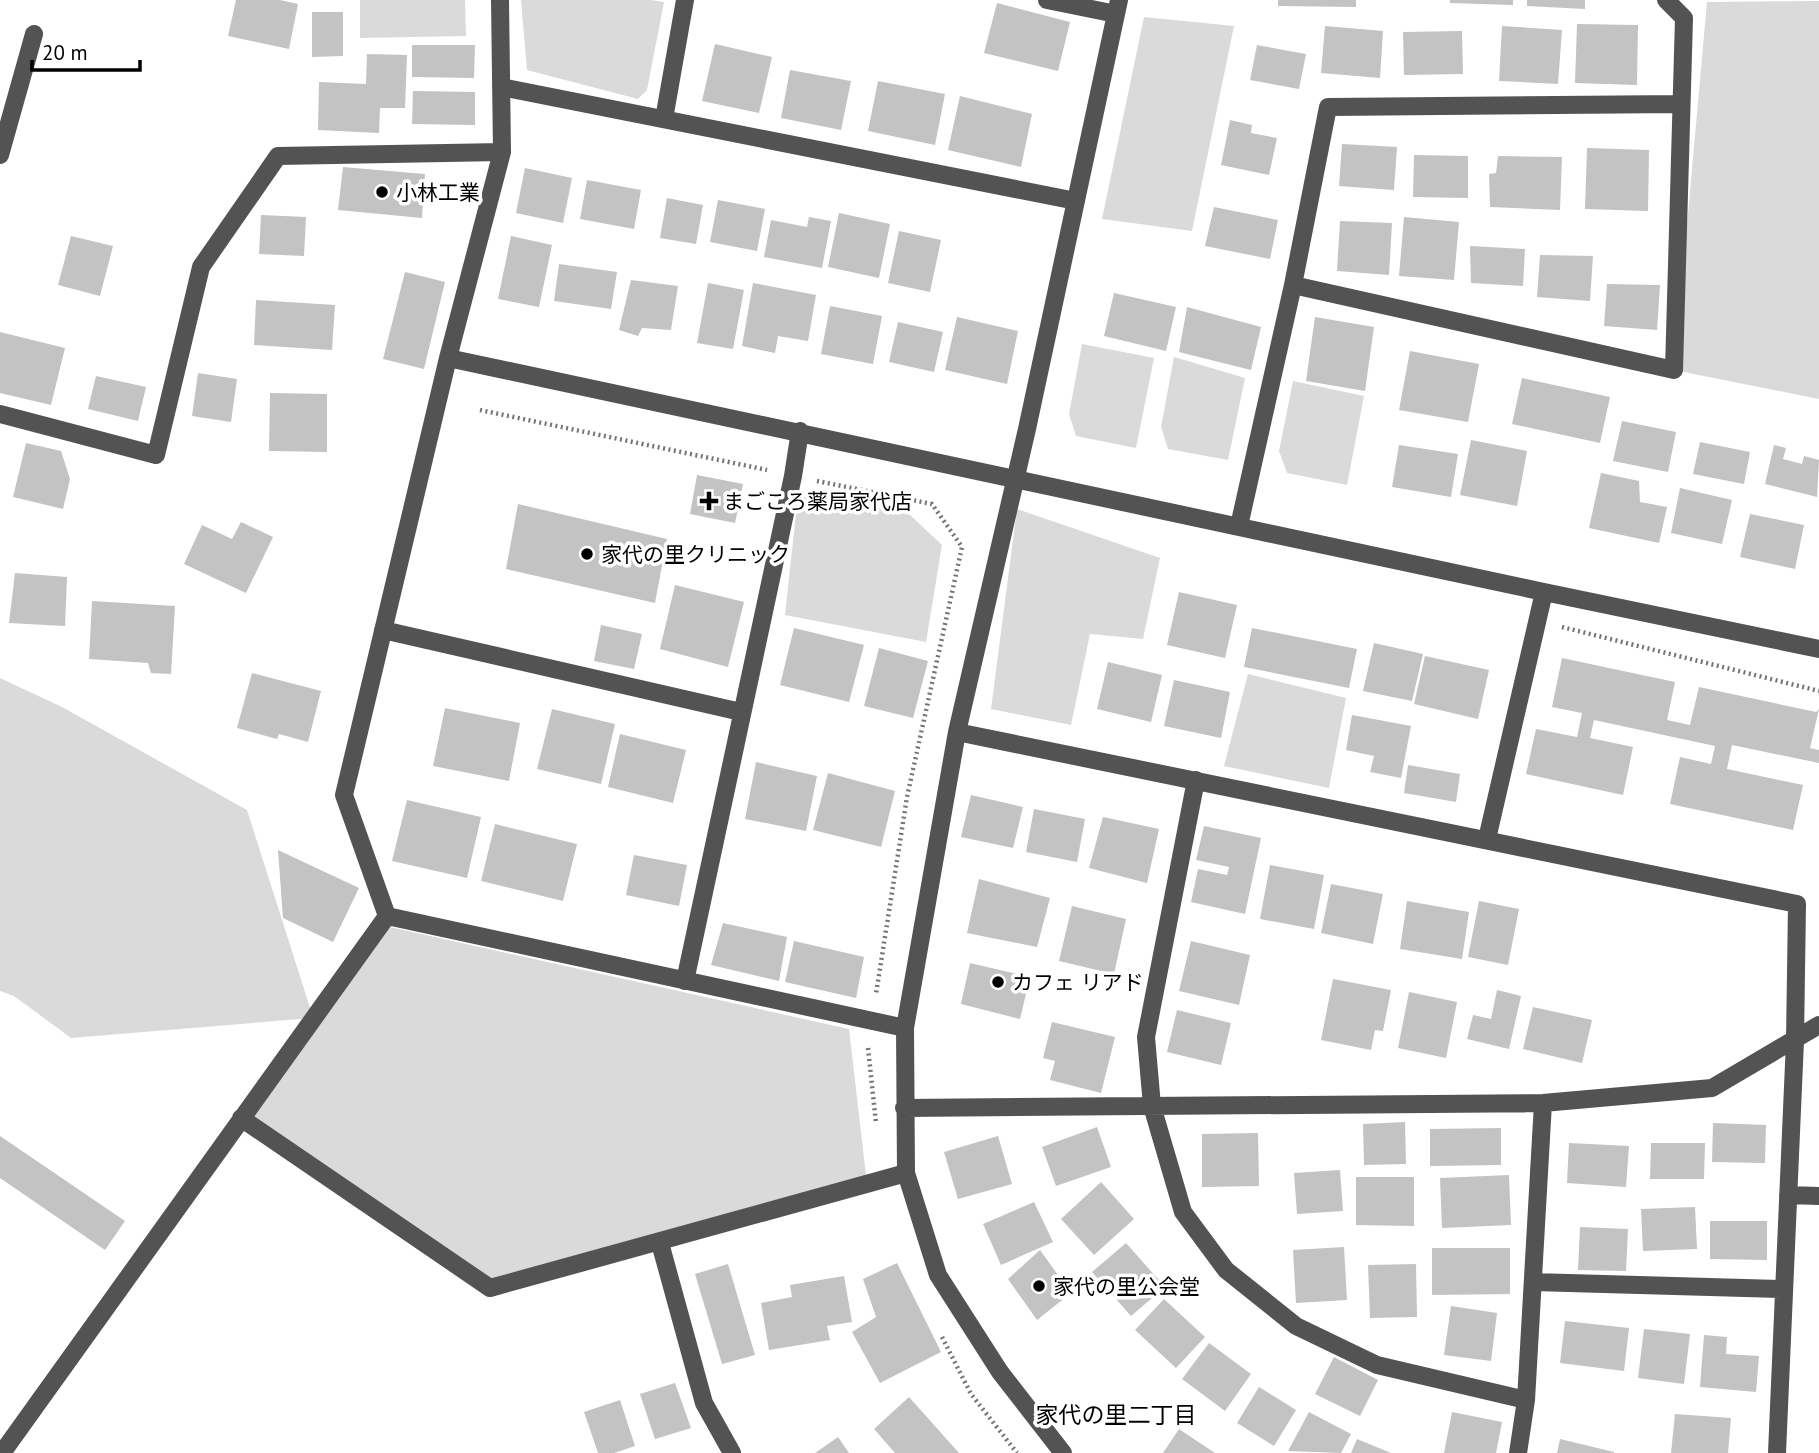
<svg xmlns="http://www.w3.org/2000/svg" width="1819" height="1453" font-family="'PT Sans','Noto Sans JP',sans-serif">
  <rect width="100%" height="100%" fill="#fff"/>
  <path fill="#dadada" d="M360,0H465L466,36L360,38Z
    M521,0H651L664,2L647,90L638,99L527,70Z
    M1819,1V399L1674,370L1707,2Z
    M1144,17L1234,26L1192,231L1102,219Z
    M1082,344L1154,358L1136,448L1076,436L1069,414Z
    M1174,357L1245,378L1228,460L1168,449L1161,427Z
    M1293,381L1364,396L1347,485L1287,473L1279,451Z
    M798,495L908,513L942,545L926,642L785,615Z
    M1017,509L1160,558L1143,639L1090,634L1071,725L991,709Z
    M1248,674L1346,698L1329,788L1224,766Z
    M0,678L62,707L247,810L313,1017L381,925L849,1029L867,1184L490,1288L241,1118L312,1018L71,1038L14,996L0,991Z"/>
  <path fill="#c3c3c3" d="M236,0H280L298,4L289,49L228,36Z
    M1278,0H1356V7L1278,6Z
    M1450,0H1513V5L1450,3Z
    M1527,0H1585V9L1527,6Z
    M997,3L1070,22L1058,71L984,53Z
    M312,12H343V56L312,57Z
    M1577,24L1638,25L1637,85L1575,83Z
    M1325,26L1383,31L1380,78L1321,73Z
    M1502,26L1562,30L1558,84L1499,81Z
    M1462,31L1463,74L1404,75L1403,32Z
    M715,44L772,57L759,113L702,101Z
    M412,45H475L474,78L412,77Z
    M1257,45L1306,54L1299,89L1250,80Z
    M367,54L407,55L405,108H380L379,133L318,130L319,82L366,84Z
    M790,70L851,81L841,130L781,118Z
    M878,81L945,94L935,145L868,131Z
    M413,91L475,92V125L412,124Z
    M960,96L1032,114L1021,167L948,150Z
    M1230,120L1252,125L1251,133L1277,138L1269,175L1221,165Z
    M1342,144L1397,147L1394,190L1339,186Z
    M1587,148L1649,150L1648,211L1585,209Z
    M1414,155L1468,156V198L1413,197Z
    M1498,156L1562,157L1560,210L1490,207L1489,174L1496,173Z
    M343,167L425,174L422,218L338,210Z
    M525,168L572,178L563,223L516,213Z
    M587,180L641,190L634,229L580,219Z
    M667,198L703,205L696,244L660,238Z
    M718,200L765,209L757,251L710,242Z
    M1214,207L1278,220L1270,259L1205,246Z
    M839,213L890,224L879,278L828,267Z
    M261,215L306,217L304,256L259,254Z
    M809,217L831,221L822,268L764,257L771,220L807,227Z
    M1404,217L1459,222L1454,280L1399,276Z
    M1340,221L1392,223L1389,275L1337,271Z
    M899,231L941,240L930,292L888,283Z
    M71,236L113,246L100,296L58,285Z
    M511,236L552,245L539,307L498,299Z
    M1470,246L1525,249L1523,286L1471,283Z
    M1540,255L1593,256L1590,301L1537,297Z
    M559,264L617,272L611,309L554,301Z
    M405,272L445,282L424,369L383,359Z
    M631,280L678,286L671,330L642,328L638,336L619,330Z
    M708,283L744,290L733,349L697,343Z
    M753,283L816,295L808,341L778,336L775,353L742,346Z
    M1607,284L1660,285L1657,330L1604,326Z
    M1114,293L1176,307L1166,351L1104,336Z
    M256,300L335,305L332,350L254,345Z
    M830,306L882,316L873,364L821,354Z
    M1187,307L1261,327L1251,370L1179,352Z
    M957,317L1018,331L1007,384L945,370Z
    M1315,317L1374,327L1365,391L1306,381Z
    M898,322L943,332L934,372L889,362Z
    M0,332L65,348L51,405L0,393Z
    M1410,351L1479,364L1468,422L1399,410Z
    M198,373L237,379L231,422L192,416Z
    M96,376L146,387L138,421L88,409Z
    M1522,378L1610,397L1600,443L1512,424Z
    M270,393L327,394V452L269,451Z
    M1622,421L1676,432L1668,472L1613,461Z
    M1471,440L1527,451L1517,506L1460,495Z
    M1700,442L1750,452L1744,484L1693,474Z
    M26,443L61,451L70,479L63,509L13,497Z
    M1399,445L1458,454L1451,497L1392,487Z
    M1774,445L1786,448L1783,459L1802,464L1804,456L1819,460L1817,497L1765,484Z
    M1601,473L1639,481L1640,502L1667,507L1659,543L1589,528Z
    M697,475L743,484L735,523L690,514Z
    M1680,488L1732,500L1722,544L1671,533Z
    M518,504L667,539L655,603L506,569Z
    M1750,514L1804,525L1795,569L1740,557Z
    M241,522L273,537L246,593L184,564L202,525L232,539Z
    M15,573L67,577L65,626L9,623Z
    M675,585L744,602L728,667L660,649Z
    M1179,592L1237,605L1225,658L1167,645Z
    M92,601L175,606L171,674L151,673L148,663L89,659Z
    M601,625L642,634L634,669L594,661Z
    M794,628L864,645L849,702L780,685Z
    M1252,628L1357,649L1349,688L1244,667Z
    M1374,643L1423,654L1412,701L1363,691Z
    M879,648L928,661L913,718L864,706Z
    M1425,656L1489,670L1478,719L1414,704Z
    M1562,658L1675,682L1667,720L1690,725L1699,687L1816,712L1819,709L1810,748L1819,750V763L1732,745L1727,769L1803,785L1793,830L1670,804L1680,757L1711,764L1715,746L1594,720L1590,738L1633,747L1623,795L1526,774L1536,729L1577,737L1582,713L1552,707Z
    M1108,662L1162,675L1151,722L1097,709Z
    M252,673L321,691L308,742L279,734L277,739L237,728Z
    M1174,680L1230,692L1221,738L1164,726Z
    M445,708L520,723L509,781L433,766Z
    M552,709L615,724L601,784L537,769Z
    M1352,715L1411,726L1401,778L1370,772L1374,756L1346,750Z
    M620,734L686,750L673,803L608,787Z
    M756,762L817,776L806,831L745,819Z
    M1408,765L1460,774L1456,802L1404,793Z
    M828,773L895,791L881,847L813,830Z
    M971,795L1023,807L1013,848L961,837Z
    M407,800L481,817L467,878L392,861Z
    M1034,809L1085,819L1077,862L1026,852Z
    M1103,817L1159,829L1147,883L1089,868Z
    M495,824L577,844L563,901L481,881Z
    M1204,826L1261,838L1245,914L1191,902L1198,869L1227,875L1229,867L1196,860Z
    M278,850L359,888L333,942L283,918Z
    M634,855L687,865L679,906L626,895Z
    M1270,865L1324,875L1314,929L1260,919Z
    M979,879L1050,898L1037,947L967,933Z
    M1331,884L1383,894L1373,944L1321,933Z
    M1407,901L1469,912L1462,959L1400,949Z
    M1479,901L1519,909L1508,965L1468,957Z
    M1072,906L1126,919L1114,974L1059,961Z
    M723,923L787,937L779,981L711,965Z
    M794,941L864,957L856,998L785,982Z
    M1191,941L1250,955L1239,1005L1179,991Z
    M970,963L1030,977L1020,1019L961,1004Z
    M1333,979L1391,990L1383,1031L1375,1030L1371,1050L1321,1040Z
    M1497,990L1521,996L1509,1049L1467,1039L1473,1015L1491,1019Z
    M1409,992L1457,1002L1446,1058L1398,1048Z
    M1533,1007L1592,1020L1582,1063L1523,1049Z
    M1177,1010L1231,1023L1221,1065L1167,1052Z
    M1052,1022L1115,1037L1101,1093L1050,1080L1055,1061L1043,1058Z
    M1405,1122L1406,1164L1364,1165L1363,1124Z
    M1713,1123L1766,1125L1765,1163L1712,1162Z
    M1097,1127L1111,1167L1056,1186L1042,1147Z
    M1501,1128V1165L1430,1166V1129Z
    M1258,1133L1259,1186L1202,1187V1134Z
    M0,1136L125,1221L105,1250L0,1178Z
    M998,1136L1012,1184L958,1199L944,1152Z
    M1569,1143L1629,1146L1626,1187L1567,1183Z
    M1651,1143H1705L1704,1179H1650Z
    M1340,1170L1343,1211L1297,1214L1294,1173Z
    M1509,1175L1511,1225L1442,1228L1440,1178Z
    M1356,1177H1414V1226L1356,1225Z
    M1101,1182L1134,1219L1094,1255L1061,1219Z
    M1034,1202L1053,1242L1001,1265L983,1224Z
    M1695,1207L1697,1249L1643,1251L1641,1209Z
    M1710,1221H1767V1260L1710,1259Z
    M1580,1227L1628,1229L1626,1271L1578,1270Z
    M1126,1243L1165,1287L1131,1316L1092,1272Z
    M1344,1247L1347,1300L1296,1303L1293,1250Z
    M1432,1248H1510V1294L1432,1295Z
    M1040,1250L1071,1293L1037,1320L1008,1279Z
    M897,1263L941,1352L880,1383L852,1332L876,1317L863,1279Z
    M728,1264L755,1355L722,1364L695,1274Z
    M1416,1264L1417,1317L1370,1318L1368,1265Z
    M844,1276L852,1322L827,1326L830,1340L769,1350L761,1303L792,1297L790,1285Z
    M1164,1299L1205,1337L1176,1368L1135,1330Z
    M1451,1306L1497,1313L1491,1361L1444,1355Z
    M1565,1321L1629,1328L1624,1371L1560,1363Z
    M1644,1329L1690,1334L1684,1384L1638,1378Z
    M1704,1335L1727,1337L1726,1354L1759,1356L1756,1392L1700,1387Z
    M1209,1343L1251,1374L1225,1411L1182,1379Z
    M1334,1357L1378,1380L1360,1416L1315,1394Z
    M675,1383L691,1428L655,1439L640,1394Z
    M1259,1387L1296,1410L1274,1446L1237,1423Z
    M909,1397L959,1453H895L874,1429Z
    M620,1400L635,1446L614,1453H598L584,1412Z
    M1309,1412L1351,1434L1341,1453L1288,1451Z
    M1452,1412L1502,1422L1496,1453H1444Z
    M1675,1414L1731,1418L1728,1453H1671Z
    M1179,1429L1215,1453H1163Z
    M838,1437L849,1453H815Z
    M1357,1439L1391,1453H1351Z
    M1560,1439L1614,1452V1453H1557Z"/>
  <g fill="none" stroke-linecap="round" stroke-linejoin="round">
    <path stroke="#757575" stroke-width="4.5" stroke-dasharray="2 3.5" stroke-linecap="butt" d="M480,410L767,470
      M817,481L932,504L962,547L907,797L876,994
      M1562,627L1819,691
      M868,1048L876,1123
      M942,1337L971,1394L1017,1453"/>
    <path stroke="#535353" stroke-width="18" d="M1047,0L1116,14
      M501,87L1076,201
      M664,119L685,0
      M0,155L34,34
      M1293,285L1328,107L1681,104
      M448,358L1544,592L1819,649
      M0,414L156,455L201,267L278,156L502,152
      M1239,526L1293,285L1674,370L1684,18L1666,0
      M383,630L741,712
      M957,732L1797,904L1795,1041L1777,1453
      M1196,780L1146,1037L1152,1106L1183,1212L1226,1270L1296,1326L1377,1365L1526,1400
      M1487,839L1544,592
      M387,916L344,795L448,358L502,152L500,0
      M387,916L905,1028
      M685,981L793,476L800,431
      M904,1108L1543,1103L1712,1088L1819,1025
      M241,1118L490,1288L906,1173
      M1788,1195L1819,1196
      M660,1243L704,1403L732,1453
      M1533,1282L1784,1289
      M2,1453L387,916
      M1063,1453L1000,1372L938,1275L906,1173L905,1028L957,732L1027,429L1119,0
      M1518,1453L1526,1400L1543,1103"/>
  </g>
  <g fill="#000" stroke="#fff" stroke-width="2.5">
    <circle cx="382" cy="192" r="7"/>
    <path d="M705.5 490.5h7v7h7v7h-7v7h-7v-7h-7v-7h7z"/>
    <circle cx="587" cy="554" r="7"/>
    <circle cx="998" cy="982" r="7"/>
    <circle cx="1039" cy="1286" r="7"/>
  </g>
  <g text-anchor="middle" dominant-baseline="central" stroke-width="7" stroke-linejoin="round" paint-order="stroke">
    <g font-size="21" fill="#000" stroke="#fff" text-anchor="start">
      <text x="396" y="192">小林工業</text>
      <text x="723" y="501">まごころ薬局家代店</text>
      <text x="601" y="554">家代の里クリニック</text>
      <text x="1012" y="982">カフェ リアド</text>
      <text x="1053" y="1286">家代の里公会堂</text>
    </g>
    <g font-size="23" fill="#000" stroke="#fff">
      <text x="1116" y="1414">家代の里二丁目</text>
    </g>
  </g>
  <path d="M32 60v10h108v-10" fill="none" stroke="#000000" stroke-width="3.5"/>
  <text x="42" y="60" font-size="21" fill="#000000" stroke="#ffffff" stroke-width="5" paint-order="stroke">20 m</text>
</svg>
